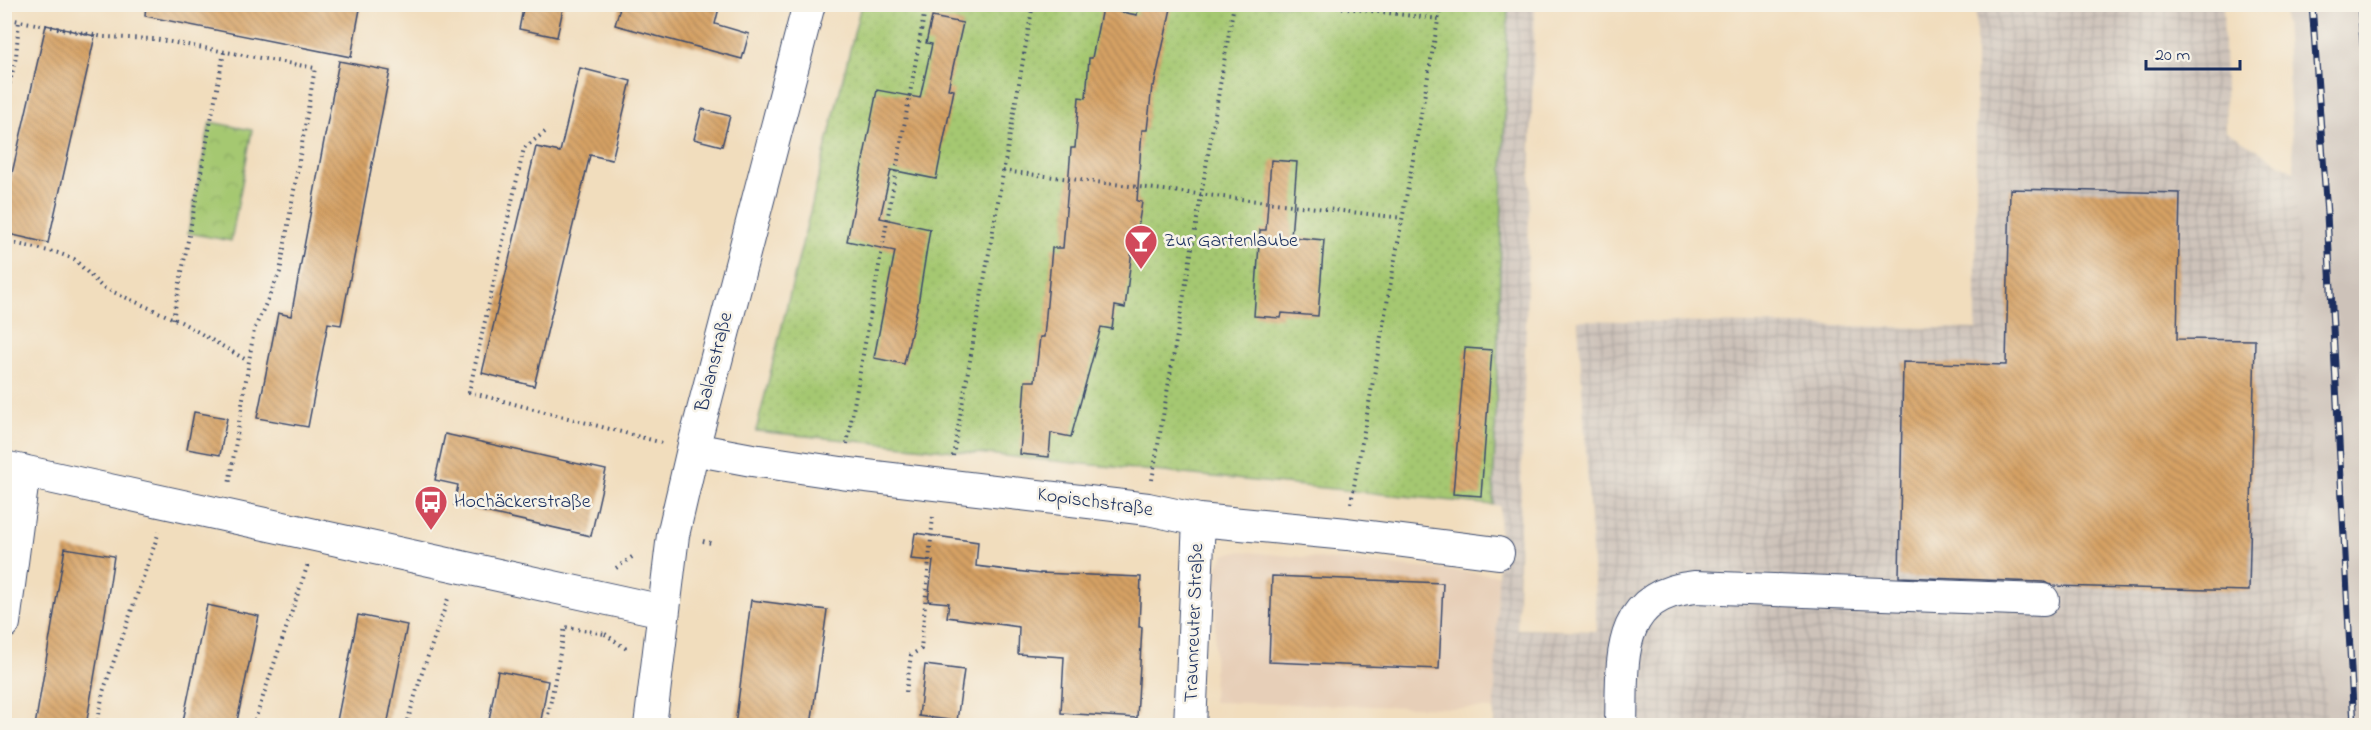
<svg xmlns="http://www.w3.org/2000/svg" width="2371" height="730" font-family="'Indie Flower',sans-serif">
  <defs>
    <pattern id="industrial-grid" width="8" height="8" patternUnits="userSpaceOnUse" patternTransform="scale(1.5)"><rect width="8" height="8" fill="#cdc2b9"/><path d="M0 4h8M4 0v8" fill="none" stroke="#afa7a1"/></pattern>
    <pattern id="park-crowns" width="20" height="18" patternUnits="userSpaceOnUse" patternTransform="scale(1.5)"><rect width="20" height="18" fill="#a5c871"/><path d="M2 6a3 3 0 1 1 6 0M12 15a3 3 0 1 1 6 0" fill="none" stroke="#8dac64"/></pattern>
    <pattern id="garden-dots" width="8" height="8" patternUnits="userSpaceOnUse" patternTransform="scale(1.5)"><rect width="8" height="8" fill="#a5c871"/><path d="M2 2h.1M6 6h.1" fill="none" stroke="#8dac64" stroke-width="1.8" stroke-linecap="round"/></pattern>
    <pattern id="building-back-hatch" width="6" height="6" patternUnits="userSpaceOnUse" patternTransform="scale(1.5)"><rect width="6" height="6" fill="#d6a164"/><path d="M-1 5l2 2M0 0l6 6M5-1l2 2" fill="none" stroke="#ad8456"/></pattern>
  </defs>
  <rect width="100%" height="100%" fill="#f7f3e8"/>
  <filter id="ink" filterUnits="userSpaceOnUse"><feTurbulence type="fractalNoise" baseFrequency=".0167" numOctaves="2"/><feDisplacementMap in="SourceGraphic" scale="12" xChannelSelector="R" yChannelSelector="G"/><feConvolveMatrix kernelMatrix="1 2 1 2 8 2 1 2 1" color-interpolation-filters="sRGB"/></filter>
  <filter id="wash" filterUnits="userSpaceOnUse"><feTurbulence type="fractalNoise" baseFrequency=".008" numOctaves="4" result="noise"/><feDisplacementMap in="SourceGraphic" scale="24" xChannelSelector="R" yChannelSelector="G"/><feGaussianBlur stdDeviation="1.35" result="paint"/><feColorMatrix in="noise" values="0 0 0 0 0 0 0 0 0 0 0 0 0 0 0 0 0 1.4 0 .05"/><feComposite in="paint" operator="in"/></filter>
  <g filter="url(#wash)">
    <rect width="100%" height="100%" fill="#f1ddbd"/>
    <path fill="#e7cfb8" d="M1237,551L1498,575L1495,709L1213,702L1217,567L1224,555Z"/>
    <path fill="url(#industrial-grid)" d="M1508,5H1535L1517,629L1597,631L1578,320L1976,329V5H2223L2226,131L2295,172L2328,725H1494L1500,506L1493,505Z"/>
    <path fill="#cdc2b9" d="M2284,5H2366V725H2328Z"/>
    <path fill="url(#park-crowns)" stroke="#607c68" stroke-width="1.5" d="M210,122L252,130L231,241L188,233Z"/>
    <path fill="url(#garden-dots)" stroke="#607c68" stroke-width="1.5" d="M861,5H1508L1493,505L756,431Z"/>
    <g id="blocks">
      <path fill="url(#building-back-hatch)" d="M146,4H336L360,9L351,57L145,16Z
        M524,4H564L557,37L519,29Z
        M621,4H720L715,24L749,34L742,59L615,25Z
        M1139,4H1172L1154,86H1152L1147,130H1142L1137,201L1142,202L1134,251L1132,250L1125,308L1115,306L1112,329L1101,327L1071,437L1051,433L1049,457L1020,454L1025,381H1035L1040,337H1044L1052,248H1063L1071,148H1075L1079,97L1086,98L1089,58H1092L1102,8L1137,15Z
        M932,17L963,23L948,89L954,90L936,179L891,170L880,218L930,229L918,304L904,364L874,358L895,251L847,241L877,90L920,98L932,44L926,43Z
        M46,25L95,36L48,243L4,233V208Z
        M339,61L390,71L341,325L328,323L308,427L257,418L278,313L291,316Z
        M580,68L631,81L612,160L590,155L534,386L482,373L536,147L560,152Z
        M702,109L730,116L722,146L694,139Z
        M1271,160L1297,162L1291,237L1324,240L1318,316L1282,313L1281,318L1254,316L1260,230H1266Z
        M2010,189L2180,193L2177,339L2255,340L2249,591L2054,586L2044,582L1899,577L1903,362L2006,365Z
        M1465,348L1492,350L1481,496L1453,494Z
        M194,412L227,418L220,455L187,449Z
        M445,434L606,470L591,536L454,505L458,485L435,480Z
        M915,533L978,542L976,566L1040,574V573L1141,577L1139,627H1142L1137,718L1061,713L1064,657L1018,654L1019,627L947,617L949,603L928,601L933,561L911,559Z
        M65,548L114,556L107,602L86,726H35Z
        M1272,576L1443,583L1439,669L1269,662Z
        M751,600L827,610L811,726H735Z
        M207,605L259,616L236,726H182Z
        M358,615L407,625L387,726H336Z
        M925,665L964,670L957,721L919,716Z
        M498,671L548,681L540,726H488Z"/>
    </g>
  </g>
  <g filter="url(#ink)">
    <use href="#blocks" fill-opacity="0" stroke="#3b496c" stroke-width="1.5"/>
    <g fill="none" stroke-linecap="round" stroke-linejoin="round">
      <defs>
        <path id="minor" d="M693,449L752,460L841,473L1148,509L1199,520L1347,534L1498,553
          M4,467L663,611
          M4,623L24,471
          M650,726L673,535L693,449L809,4
          M1190,726L1199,520
          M1621,726C1623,663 1613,595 1695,587L2043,600"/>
      </defs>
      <use href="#minor" stroke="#3b496c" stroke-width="34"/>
      <path stroke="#3b496c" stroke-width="4" stroke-dasharray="1.5 4.5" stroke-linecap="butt" d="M1312,4L1439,19
        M4,18L104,37L154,39L315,68L280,272L254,330L229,485
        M4,107L16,57L19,20
        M545,132L524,148L469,392L663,443
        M1003,171L1402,218
        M4,241L58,253L74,259L102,287L181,322L248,361
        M173,319L224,52
        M847,444L926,4
        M953,456L1033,4
        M1152,480L1234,4
        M1351,503L1441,4
        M703,541L711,543
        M616,568L635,555
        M605,634L628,650
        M906,692L911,655L921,649L933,516
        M97,726L103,692L159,532
        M253,726L308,564
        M406,726L422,673L449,596
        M546,726L565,627L605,634"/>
      <use href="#minor" stroke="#fff" stroke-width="32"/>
      <defs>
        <path id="rail" d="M2312,4L2327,214L2354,726
          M2360,4L2366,79"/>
      </defs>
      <use href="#rail" stroke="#1b2f5e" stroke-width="7"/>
      <use href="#rail" stroke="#f7f3e8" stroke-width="4.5" stroke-dasharray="14" stroke-linecap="butt"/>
    </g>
  </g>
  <defs>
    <symbol id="bar-pin" viewBox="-11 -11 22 30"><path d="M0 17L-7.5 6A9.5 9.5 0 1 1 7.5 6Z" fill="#d1495b" stroke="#f7f3e8"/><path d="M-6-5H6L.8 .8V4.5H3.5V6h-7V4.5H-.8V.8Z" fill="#fff"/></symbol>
    <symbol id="bus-pin" viewBox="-11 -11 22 30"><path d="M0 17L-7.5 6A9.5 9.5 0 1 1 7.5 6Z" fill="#d1495b" stroke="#f7f3e8"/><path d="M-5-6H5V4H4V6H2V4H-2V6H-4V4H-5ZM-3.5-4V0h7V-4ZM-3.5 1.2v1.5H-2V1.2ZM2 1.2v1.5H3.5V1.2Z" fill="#fff"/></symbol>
  </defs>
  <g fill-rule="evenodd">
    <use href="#bar-pin" x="1122" y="222" width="38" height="52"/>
    <use href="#bus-pin" x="412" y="483" width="38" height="52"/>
  </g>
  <g text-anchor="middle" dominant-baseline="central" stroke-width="5" stroke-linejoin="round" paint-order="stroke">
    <g font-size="20" fill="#1b2f5e" stroke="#f7f3e8" text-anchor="start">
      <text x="1164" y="241">Zur Gartenlaube</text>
      <text x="454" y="502">Hochäckerstraße</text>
    </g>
    <g font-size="20" fill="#1b2f5e" stroke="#f7f3e8">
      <text transform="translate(715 362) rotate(-76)">Balanstraße</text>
      <text transform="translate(1095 503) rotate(8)">Kopischstraße</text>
      <text transform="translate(1195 623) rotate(-88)">Traunreuter Straße</text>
    </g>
  </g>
  <rect width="2371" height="730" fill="none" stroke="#f7f3e8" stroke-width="24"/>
  <path d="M2146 60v9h94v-9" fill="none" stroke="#1b2f5e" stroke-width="3"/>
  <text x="2155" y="60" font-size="18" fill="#1b2f5e" stroke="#f7f3e8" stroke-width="4.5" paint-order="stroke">20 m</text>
</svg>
